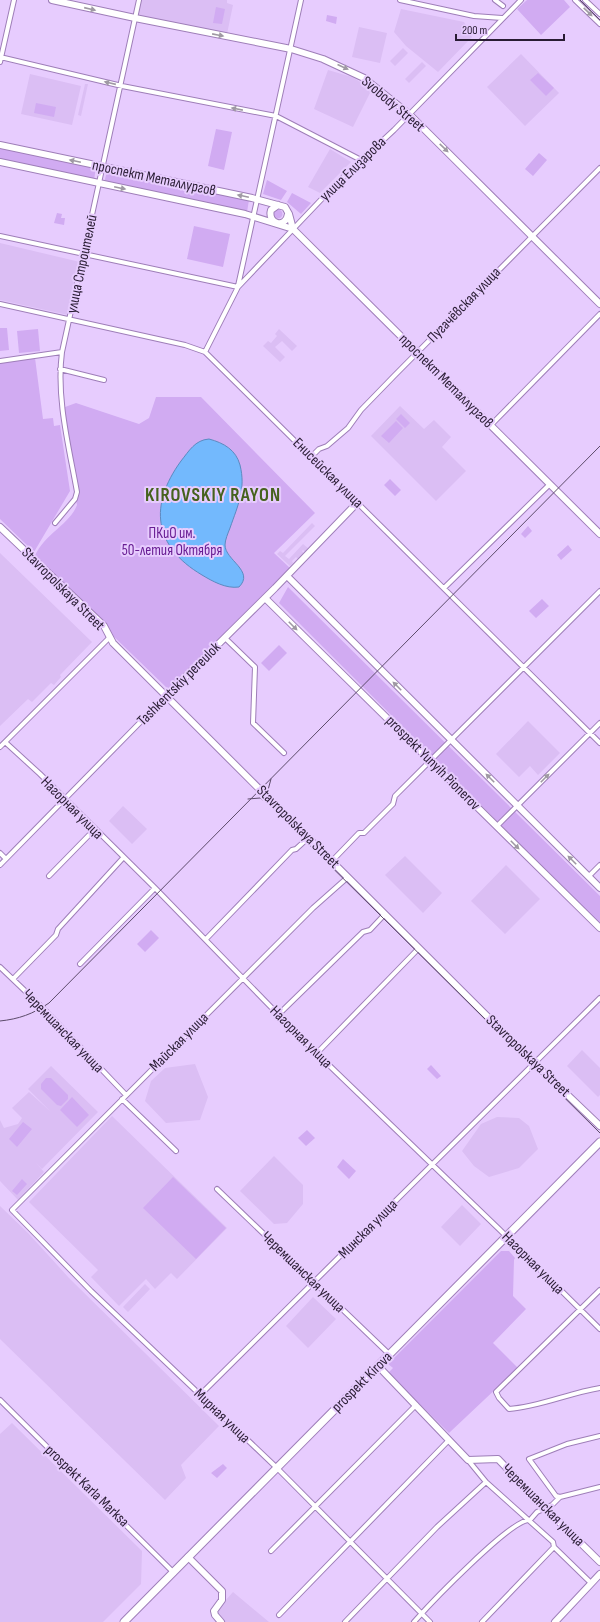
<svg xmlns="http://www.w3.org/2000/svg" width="600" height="1622" font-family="'Sofia Sans Condensed',sans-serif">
  <rect width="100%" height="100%" fill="#e7ccfe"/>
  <path fill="#dbbef4" d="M142,0H227V3L233,5L227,34L138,15Z
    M401,9L464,22L472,37L438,72L406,46L394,32Z
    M359,27L387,33L380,63L352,57Z
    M403,48L408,53L395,66L390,61Z
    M521,54L559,93L525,126L487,87Z
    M422,62L426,66L409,83L405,79Z
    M328,70L352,77L372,89L353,127L314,109Z
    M30,74L81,86L72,125L21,114Z
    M85,84H88L81,116L78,115Z
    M330,149L351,162L320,193L308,187Z
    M0,243L80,262L68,315L0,300Z
    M279,329L297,346L292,351L282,341L275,347L285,357L280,362L263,346L268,341L271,343L277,336L275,334Z
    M400,406L424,429L434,420L451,437L442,447L466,471L436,501L371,436Z
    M312,523L315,526L285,556L289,559L303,544L309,549L306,553L303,550L302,551L305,555L299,560L296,557L292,561L293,563L290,566L277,554L280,551L283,553Z
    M0,553L92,642L60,675L61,677L54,685L51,683L32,702L28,699L0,726Z
    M528,721L560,753L538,775L530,766L519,777L496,754Z
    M123,806L147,829L132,844L109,821Z
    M405,856L442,893L423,913L385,875Z
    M506,865L540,899L505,934L471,901Z
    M582,1050L600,1068V1095L598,1097L567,1066Z
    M195,1064L208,1097L200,1120L166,1123L145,1101L151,1081L165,1068Z
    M51,1066L98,1112L42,1169L36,1163L44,1172L18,1200L0,1181V1120L4,1128L18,1124L22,1118L12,1108L29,1092L51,1112L28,1089Z
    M112,1116L227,1228L177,1279L171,1273L155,1289L146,1279L119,1306L91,1277L98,1270L29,1202Z
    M497,1117L519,1118L529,1126L538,1149L519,1168L489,1177L474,1166L462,1151L481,1124Z
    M274,1156L303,1185V1204L287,1223L274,1224L240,1191Z
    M462,1205L481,1224L460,1246L441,1227Z
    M0,1206L28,1233L69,1278L219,1426L181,1465L186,1478L165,1500L0,1339Z
    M145,1284L150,1289L128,1312L123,1307Z
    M313,1297L336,1319L308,1348L286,1326Z
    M12,1423L142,1551L141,1584L103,1622H0V1434Z
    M233,1592L269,1622H224L217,1615L216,1611Z"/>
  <path fill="#d1abf2" d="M527,0H564L570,7L541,35L517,9Z
    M216,7L225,9L222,24L213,23Z
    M327,15L337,17L336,24L326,21Z
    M538,73L554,88L546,96L530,80Z
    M36,103L56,107L54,117L34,113Z
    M216,129L232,132L224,170L208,166Z
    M0,147L96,167L94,180L0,160Z
    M539,153L547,160L533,176L525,169Z
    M107,171L249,200L247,212L104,183Z
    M267,180L287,191L281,200L263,194Z
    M292,193L311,203L301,214L287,202Z
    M273.5 214a4.5 4.5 0 1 1 9 0a4.5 4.5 0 1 1-9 0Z
    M57,213L62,214L61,218H65L64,225L54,223Z
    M194,226L230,234L223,267L187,259Z
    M0,328H7L9,350L0,351Z
    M38,329L40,351L19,353L17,331Z
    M35,358L43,419L53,418L54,426L60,425L70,491L34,552L0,519V363Z
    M156,397H201L315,513L274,553L291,569L168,689L74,598L33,561C41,535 69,526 77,505L66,449L65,407L76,403L139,424L149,418Z
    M401,414L410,423L405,428L396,419Z
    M396,421L403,428L389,443L381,436Z
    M390,479L401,490L395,496L384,485Z
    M528,526L532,531L525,538L521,534Z
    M568,545L572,550L561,560L557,555Z
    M288,587L600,896V924L279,603Z
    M542,599L549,606L536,618L529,611Z
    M279,645L287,653L269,671L261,663Z
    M151,930L159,938L145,952L137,944Z
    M431,1065L441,1076L437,1079L427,1069Z
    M46,1078H51L68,1095V1099L61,1106L57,1105L41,1089V1084Z
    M72,1097L89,1115L77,1127L60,1110Z
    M23,1122L32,1129L17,1147L9,1139Z
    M307,1130L315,1138L306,1146L298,1138Z
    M343,1159L356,1171L349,1179L337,1167Z
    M173,1177L226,1228L196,1259L143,1208Z
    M22,1179L27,1184L17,1195L12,1191Z
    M501,1251H509L515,1258L514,1260L513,1296L526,1309L493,1343L518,1368L449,1433L388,1373L393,1368L388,1364Z
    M223,1464L227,1468L217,1478L211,1473Z"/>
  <path fill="#73b9fd" stroke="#5d8ac0" d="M209,439C224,443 236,450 240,465C246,489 238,505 230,528C228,533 225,540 225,545C225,560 255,571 239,587C226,589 212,581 202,575C153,546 149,505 181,461C189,451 195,440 209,439Z"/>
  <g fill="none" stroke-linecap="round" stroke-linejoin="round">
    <defs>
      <path id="street" d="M400,0L474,16L502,18
        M495,0L503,6
        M575,0L600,24
        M585,0L600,14
        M0,57L122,86L276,116L363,161
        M0,62L14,0
        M0,236L238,287
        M238,286L301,0
        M0,304L185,345L205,352L600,743
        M205,352L238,287L336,184L394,130L521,0
        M0,361L62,352
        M60,369L104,380
        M491,425L600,314
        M311,457L319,449L327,446L348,428L361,410L394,376L600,168
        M55,523L75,499L77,492C69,447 56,398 62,352L139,0
        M444,588L550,484
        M225,638L255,667L253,723L284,753
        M5,742L40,774L155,888L306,1043L500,1230L600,1329
        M0,747L109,638
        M497,826L600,723
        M0,853L6,859
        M332,861L359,833H364L393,804L395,796L600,591
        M0,865L166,696
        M49,876L94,830
        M589,876L600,865
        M348,877L313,908L12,1210L91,1291L277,1468L430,1622
        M206,939L292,850L296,849L308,838
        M80,964L155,888
        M0,967L44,1009L126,1095
        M13,979L56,935L58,929L123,858
        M279,1014L363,932L370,930L385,914
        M317,1053L419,948
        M122,1099L176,1151
        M217,1189L389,1354
        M600,1290L496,1392L499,1398L509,1409C539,1407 569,1393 600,1388
        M200,1395L600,998
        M0,1400L174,1573
        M468,1460L486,1482L553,1542L554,1547L591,1583
        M560,1497L556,1496L529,1459L567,1444L600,1436
        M271,1551L416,1405
        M279,1615L449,1440
        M345,1622L437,1527L486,1482
        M414,1622C429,1605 512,1518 530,1520L537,1512L552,1505L560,1497L600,1487
        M482,1622L554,1547"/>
      <path id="secondary" d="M52,0L135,18L291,49L323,59L364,78L409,114L600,304
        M0,145L252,198L285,207L289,214L293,229L600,534
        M0,162L245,214L293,229
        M278,205L271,210C267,224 286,229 288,214
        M0,527L104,626L113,643L530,1059L600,1126
        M287,576L600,888
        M265,598L600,928
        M166,696L275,588L357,503
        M378,1366L468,1460L498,1459L545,1508L600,1562
        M188,1557L222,1591V1600L214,1611L215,1615L221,1622
        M555,1622L600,1574"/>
      <path id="primary" d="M124,1622L600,1142"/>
    </defs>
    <use href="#street" stroke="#9e7eb8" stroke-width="6"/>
    <use href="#secondary" stroke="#9e7eb8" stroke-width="8"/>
    <use href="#primary" stroke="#9e7eb8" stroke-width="9"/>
    <use href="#street" stroke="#fff" stroke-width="4"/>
    <use href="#secondary" stroke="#fff" stroke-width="6"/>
    <use href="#primary" stroke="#fff" stroke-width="7"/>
    <path stroke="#5c4b6a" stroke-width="1" d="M580,0L600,20
      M271,779L268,790L273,806
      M248,799L260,798L267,803L600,1133
      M0,1021C19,1019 33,1014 49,1003L600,446"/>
  </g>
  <defs><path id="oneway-solid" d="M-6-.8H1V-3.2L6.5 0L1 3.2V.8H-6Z"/></defs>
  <g fill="#9f99a3">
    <use href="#oneway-solid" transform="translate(90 9) rotate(13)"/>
    <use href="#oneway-solid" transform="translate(588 12) rotate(44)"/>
    <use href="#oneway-solid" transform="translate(218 35) rotate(11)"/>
    <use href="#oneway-solid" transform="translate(343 67) rotate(24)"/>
    <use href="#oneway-solid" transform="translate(110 83) rotate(-167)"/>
    <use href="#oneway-solid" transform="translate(237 109) rotate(-169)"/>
    <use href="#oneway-solid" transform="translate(444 148) rotate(44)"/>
    <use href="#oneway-solid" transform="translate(75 161) rotate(-168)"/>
    <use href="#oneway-solid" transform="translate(120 188) rotate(12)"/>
    <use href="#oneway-solid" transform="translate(243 196) rotate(-168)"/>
    <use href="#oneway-solid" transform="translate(293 626) rotate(45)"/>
    <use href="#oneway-solid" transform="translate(397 686) rotate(-135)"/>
    <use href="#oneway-solid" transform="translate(490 778) rotate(-135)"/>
    <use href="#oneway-solid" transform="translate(545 778) rotate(-45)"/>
    <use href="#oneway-solid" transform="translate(515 845) rotate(45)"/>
    <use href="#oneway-solid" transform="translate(572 860) rotate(-135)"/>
  </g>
  <g text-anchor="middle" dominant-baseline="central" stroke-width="4" stroke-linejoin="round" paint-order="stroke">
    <g font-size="15" fill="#291c33" stroke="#e7ccfe">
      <text transform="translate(393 104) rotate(40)">Svobody Street</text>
      <text transform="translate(353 169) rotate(-44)">улица Елизарова</text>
      <text transform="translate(154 178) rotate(12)">проспект Металлургов</text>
      <text transform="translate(82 264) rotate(-78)">улица Строителей</text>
      <text transform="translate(464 305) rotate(-46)">Пугачёвская улица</text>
      <text transform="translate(446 381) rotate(45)">проспект Металлургов</text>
      <text transform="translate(328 473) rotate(45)">Енисейская улица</text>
      <text transform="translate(63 589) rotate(45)">Stavropolskaya Street</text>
      <text transform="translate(179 684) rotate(-45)">Tashkentskiy pereulok</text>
      <text transform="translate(433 763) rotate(45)">prospekt Yunyih Pionerov</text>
      <text transform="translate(72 808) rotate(45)">Нагорная улица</text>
      <text transform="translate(298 827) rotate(45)">Stavropolskaya Street</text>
      <text transform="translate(63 1031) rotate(46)">Черемшанская улица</text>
      <text transform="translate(301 1037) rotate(45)">Нагорная улица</text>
      <text transform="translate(179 1042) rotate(-45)">Майская улица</text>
      <text transform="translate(528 1056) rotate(44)">Stavropolskaya Street</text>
      <text transform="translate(368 1229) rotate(-45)">Минская улица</text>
      <text transform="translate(533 1263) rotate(45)">Нагорная улица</text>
      <text transform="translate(303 1272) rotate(44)">Черемшанская улица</text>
      <text transform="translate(362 1382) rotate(-45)">prospekt Kirova</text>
      <text transform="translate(222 1416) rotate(44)">Мирная улица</text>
      <text transform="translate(87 1486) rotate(44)">prospekt Karla Marksa</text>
      <text transform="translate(543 1505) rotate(45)">Черемшанская улица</text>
    </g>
    <g font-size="15" fill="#681d93" stroke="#e7ccfe">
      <text x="172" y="533">ПКиО им.<tspan x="172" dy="17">50-летия Октября</tspan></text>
    </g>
    <g font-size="19" font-weight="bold" letter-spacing="1" fill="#46621e" stroke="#e7ccfe">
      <text x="213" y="495">KIROVSKIY RAYON</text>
    </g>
  </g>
  <path d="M456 34v6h108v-6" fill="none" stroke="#291c33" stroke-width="2"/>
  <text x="462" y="34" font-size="12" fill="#291c33" stroke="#e7ccfe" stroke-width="3" paint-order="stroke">200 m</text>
</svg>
